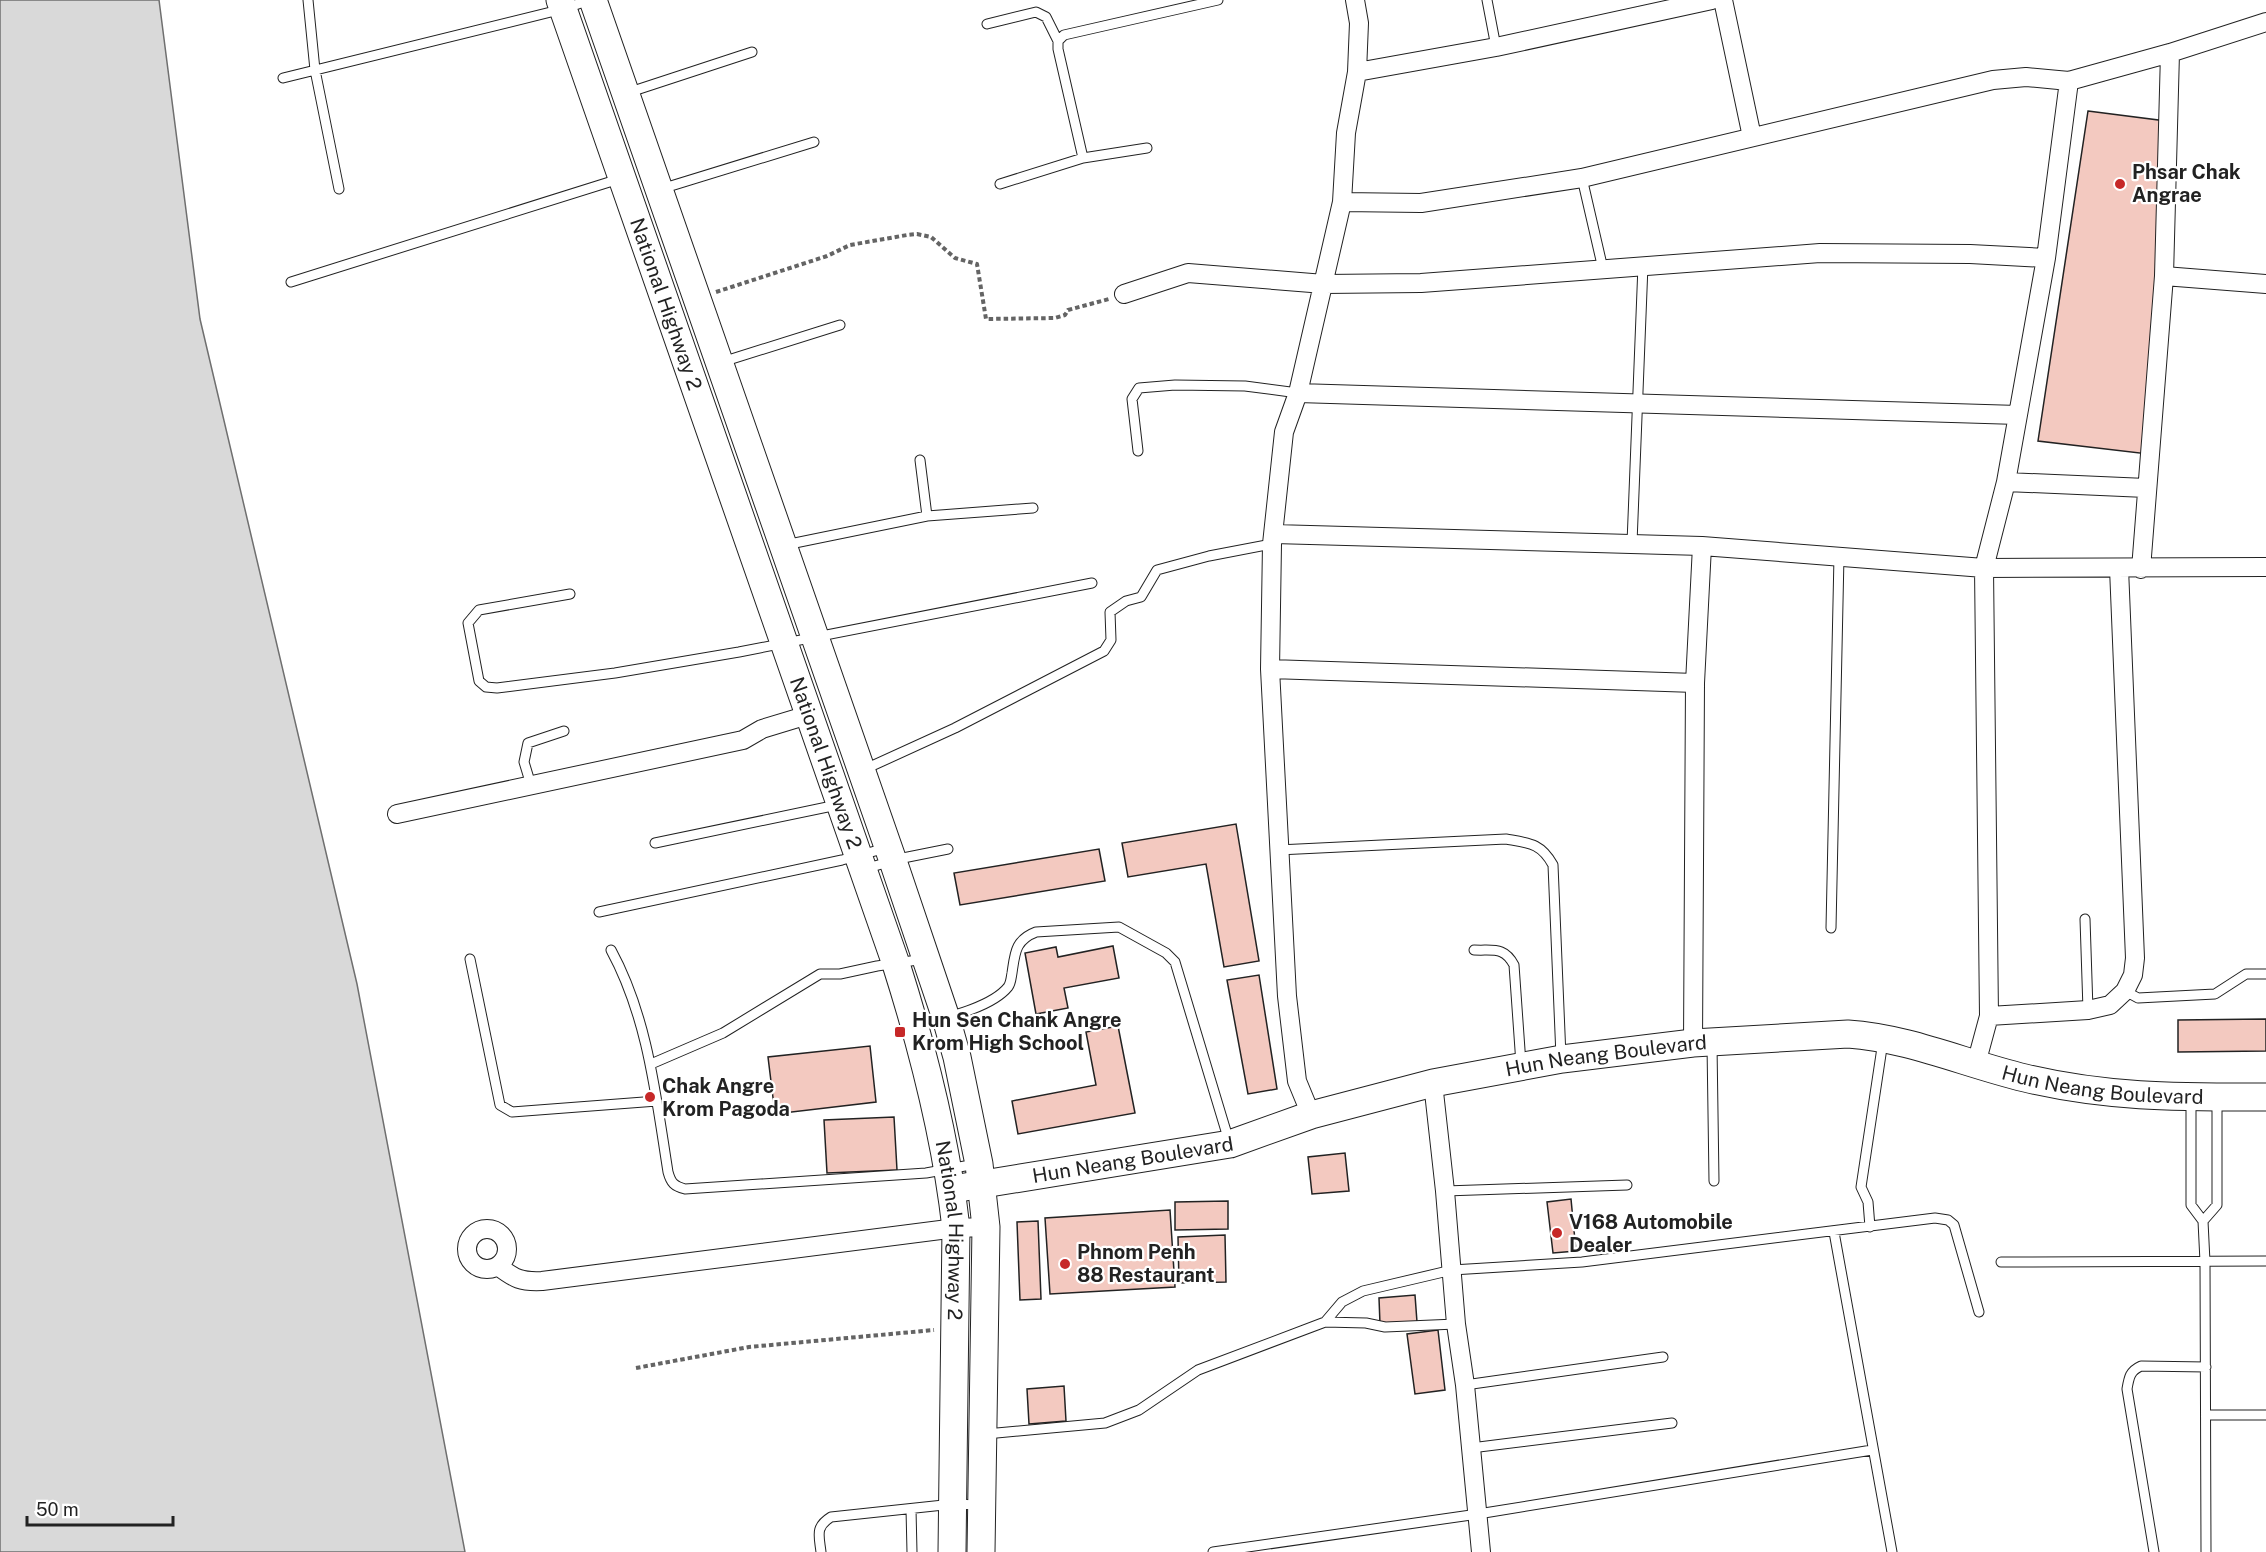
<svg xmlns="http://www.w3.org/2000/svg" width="2266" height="1552" font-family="'Public Sans',sans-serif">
  <rect width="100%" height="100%" fill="#fff"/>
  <path fill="#d9d9d9" stroke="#6f6f6f" stroke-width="1.5" d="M0,0H159L200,319L357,984L465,1552H0Z"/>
  <path fill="#f3c9c0" stroke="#222" stroke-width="1.5" d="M2088,111L2166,121L2148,454L2038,441Z
    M1236,824L1259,961L1224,967L1206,864L1128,877L1122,843Z
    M1099,849L1105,881L960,905L954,873Z
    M1113,946L1119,978L1064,988L1068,1008L1036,1014L1025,953L1056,947L1058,957Z
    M1259,975L1277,1089L1248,1094L1227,980Z
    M2266,1019V1051L2178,1052V1020Z
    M1118,1026L1135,1113L1018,1134L1012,1101L1096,1085L1086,1032Z
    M870,1046L876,1102L775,1114L768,1057Z
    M894,1117L897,1170L827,1173L824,1120Z
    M1345,1153L1349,1191L1312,1194L1308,1157Z
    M1571,1199L1576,1251L1553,1253L1547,1202Z
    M1228,1201V1229L1175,1230V1202Z
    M1170,1210L1175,1287L1050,1294L1045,1218Z
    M1038,1221L1041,1299L1020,1300L1017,1222Z
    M1225,1235L1226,1282L1179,1283L1178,1237Z
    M1415,1295L1417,1322L1380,1324L1379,1298Z
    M1438,1330L1445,1390L1415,1394L1407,1334Z
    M1064,1386L1066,1421L1029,1424L1027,1389Z"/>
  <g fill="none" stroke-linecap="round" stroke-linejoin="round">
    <defs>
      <path id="lane" d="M308,0L315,70L339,189
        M1487,0L1496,47
        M987,24L1036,12L1046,17L1058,41V49L1083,158
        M1058,41L1064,35L1218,0
        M283,78L563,9L590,0
        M627,93L752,52
        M1582,178L1603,269
        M1000,184L1083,158L1147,148
        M661,189L814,142
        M291,282L619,179
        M722,362L840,325
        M1138,451L1132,399L1139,388L1175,385L1245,386L1298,393
        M920,460L927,516
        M1632,543L1643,265
        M785,545L927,516L1033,508
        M570,594L479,610L468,623L479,681L486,687L497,688L615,673L739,652L1092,583
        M863,770L955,728L1104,651L1111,640L1110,612L1126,601L1141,597L1157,570L1209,556L1272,544
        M531,785L524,762L528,743L564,731
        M655,843L837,805
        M1278,850L1506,839C1529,843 1541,843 1553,865L1561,1057
        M864,869L903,858L948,849
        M599,912L842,860L886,848
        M2085,919L2088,1010
        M1831,928L1839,556
        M611,950C648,1018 656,1097 668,1172C671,1183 674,1186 685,1189L926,1173L976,1164
        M1474,950C1493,951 1504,946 1514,965L1521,1064
        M470,959L500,1105L512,1112L657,1101
        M2125,991L2138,998L2215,994L2246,974H2266
        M918,1025C944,1018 991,1008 1008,987C1011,983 1011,978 1012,973C1015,953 1015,940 1036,932L1119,927L1166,953L1175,962L1229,1141
        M1712,1045L1714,1181
        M651,1064L723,1033L820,974H840L877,966L924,959
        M2191,1100V1205L2203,1221L2205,1262L2206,1552
        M1445,1191L1627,1185
        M2203,1221L2217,1205V1100
        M1870,1227L1868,1202L1861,1187L1883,1041
        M1834,1232L1892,1552
        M2001,1262L2266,1261
        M1325,1322L1366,1323L1385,1327L1456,1324
        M1465,1385L1663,1357
        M2206,1415H2266
        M986,1434L1105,1423L1139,1410L1198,1370L1325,1322L1342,1302L1363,1291L1452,1270L1582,1262L1935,1218L1948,1220L1954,1225L1979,1312
        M1471,1448L1672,1423
        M911,1509L912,1552
        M821,1552C819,1535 815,1527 831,1517L953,1504L979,1505
        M1213,1552L1478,1514L1872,1450
        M2154,1552L2127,1389C2129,1377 2130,1371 2141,1366L2206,1367"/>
      <path id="street" d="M1723,0L1752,137
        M1357,72L1496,47L1712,0
        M1342,202L1421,203L1582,178L1993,80L2026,77L2069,81L2170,53L2266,22
        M2164,276L2266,284
        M1124,294L1188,273L1324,284L1421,283L1820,253L1970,254L2046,258
        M1298,393L2018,415
        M2006,482L2146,488
        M1274,534L1702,546L1984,568L2266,567
        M2141,569L2164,276L2170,53
        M1270,669L1695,683
        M397,814L743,740L762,729L808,715
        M1989,1016L2088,1010L2110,1005L2125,991L2133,975L2135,958L2119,568
        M1693,1043L1695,683L1702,546
        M1976,1064L1989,1016L1984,568L2006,482L2046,258L2069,81
        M1433,1083L1445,1191L1456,1324L1465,1385L1481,1552
        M1311,1115L1297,1081L1287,996L1270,669L1272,544L1284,432L1298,393L1342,202L1346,133L1357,72L1359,23L1355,0
        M467 1249a20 20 0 1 1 40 0a20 20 0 1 1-40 0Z
        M498,1266C515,1279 521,1282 542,1281L956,1228L986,1227"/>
      <g id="primary">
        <path id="s1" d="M560,0L896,964C923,1049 946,1139 956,1228L952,1552"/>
        <path d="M593,0L893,861L946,1018L957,1057L979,1164L986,1227L981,1552"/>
        <path id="s2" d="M965,1187L1230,1144L1311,1115L1433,1083L1562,1059L1693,1043L1848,1034C1909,1038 1966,1064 2025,1078C2109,1098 2181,1097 2266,1097"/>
      </g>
    </defs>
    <use href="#lane" stroke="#222" stroke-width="11"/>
    <use href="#street" stroke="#222" stroke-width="20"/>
    <use href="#primary" stroke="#222" stroke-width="29"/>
    <path stroke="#646464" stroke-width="4" stroke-dasharray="4.5 3" stroke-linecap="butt" d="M716,292L827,256L850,245L907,235L917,234L931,237L955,258L977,264L986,319L1055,318L1065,315L1068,310L1109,299
      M636,1368L749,1347L934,1330"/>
    <use href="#lane" stroke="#fff" stroke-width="9"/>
    <use href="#street" stroke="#fff" stroke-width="18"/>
    <use href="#primary" stroke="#fff" stroke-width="27"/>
  </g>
  <g fill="#c62828" stroke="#fff" stroke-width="2">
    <circle cx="2120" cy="184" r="6"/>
    <rect x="894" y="1026" width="12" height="12" rx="3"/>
    <circle cx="650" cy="1097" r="6"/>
    <circle cx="1557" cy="1233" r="6"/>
    <circle cx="1065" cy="1264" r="6"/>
  </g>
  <g text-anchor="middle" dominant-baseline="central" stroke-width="4.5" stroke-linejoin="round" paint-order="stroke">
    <g font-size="20" font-weight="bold" fill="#222" stroke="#fff" text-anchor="start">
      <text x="2132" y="172">Phsar Chak<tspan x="2132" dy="23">Angrae</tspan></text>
      <text x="912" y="1020">Hun Sen Chank Angre<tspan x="912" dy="23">Krom High School</tspan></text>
      <text x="662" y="1086">Chak Angre<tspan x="662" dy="23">Krom Pagoda</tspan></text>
      <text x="1569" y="1222">V168 Automobile<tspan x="1569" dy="23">Dealer</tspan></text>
      <text x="1077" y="1252">Phnom Penh<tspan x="1077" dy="23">88 Restaurant</tspan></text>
    </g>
    <g font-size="20" fill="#222" stroke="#fff">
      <text stroke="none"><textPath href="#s1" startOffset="322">National Highway 2</textPath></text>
      <text stroke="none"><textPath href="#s1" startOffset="808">National Highway 2</textPath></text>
      <text stroke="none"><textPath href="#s2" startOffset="656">Hun Neang Boulevard</textPath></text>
      <text stroke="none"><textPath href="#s2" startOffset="1160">Hun Neang Boulevard</textPath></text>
      <text stroke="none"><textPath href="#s2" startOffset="170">Hun Neang Boulevard</textPath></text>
      <text stroke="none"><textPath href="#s1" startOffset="1294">National Highway 2</textPath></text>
    </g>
  </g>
  <path d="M27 1516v9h146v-9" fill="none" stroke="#222222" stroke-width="3"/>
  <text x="36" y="1516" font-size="18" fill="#222222" stroke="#ffffff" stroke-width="4.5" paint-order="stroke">50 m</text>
</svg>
